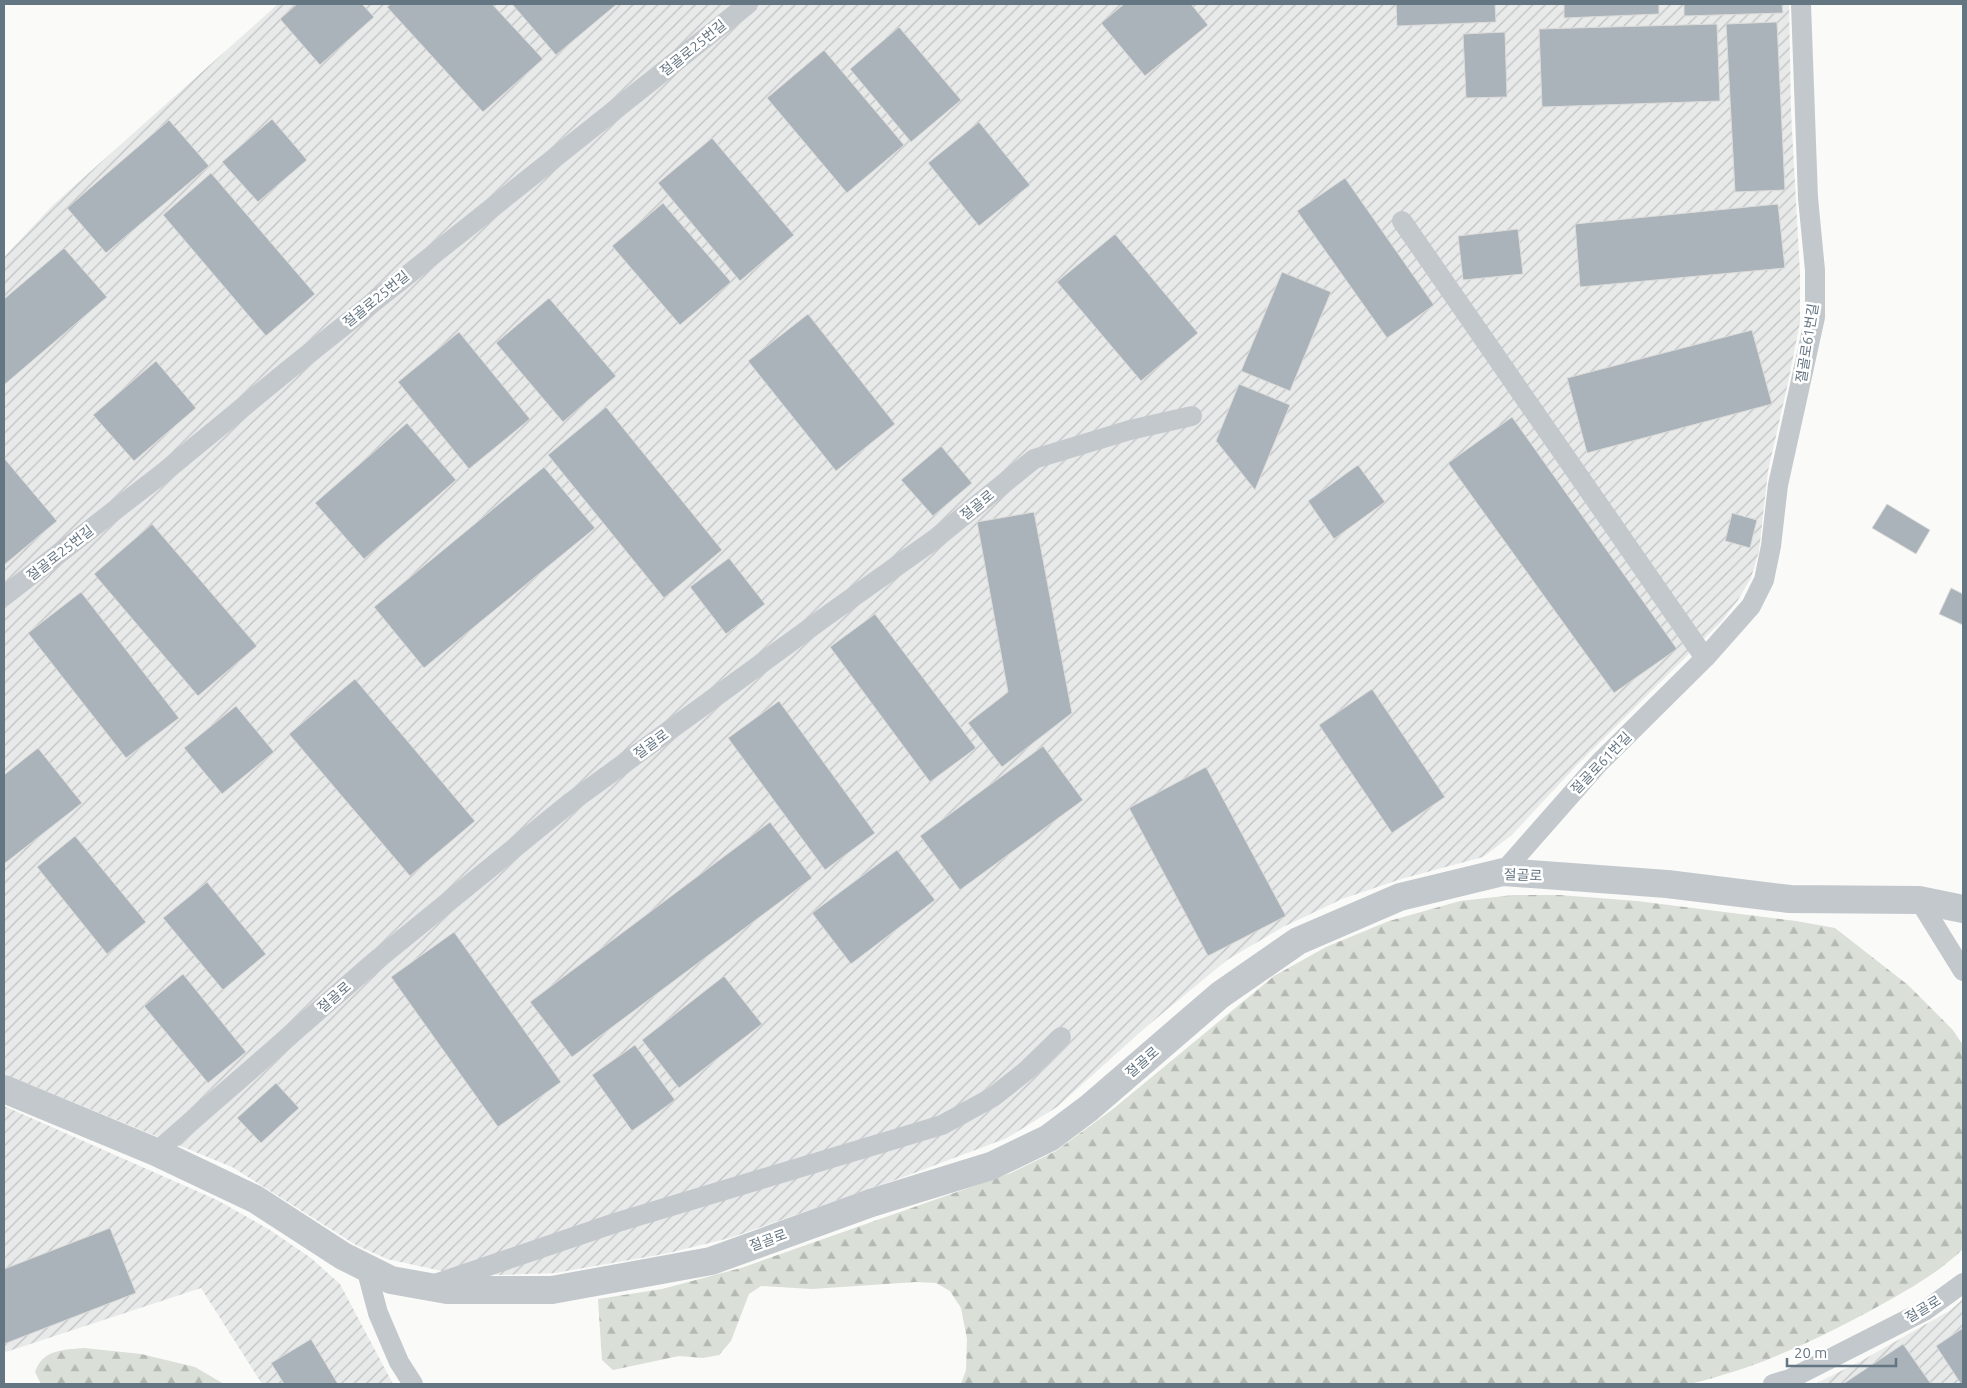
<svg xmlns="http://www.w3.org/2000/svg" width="1967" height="1388" font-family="Ubuntu,'Noto Sans KR',sans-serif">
  <defs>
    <pattern id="industrial-furrows" width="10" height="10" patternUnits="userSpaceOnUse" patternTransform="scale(1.25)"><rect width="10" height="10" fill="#e8e9e9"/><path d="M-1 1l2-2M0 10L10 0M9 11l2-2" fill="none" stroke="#c0c1c2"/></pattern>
    <pattern id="forest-firs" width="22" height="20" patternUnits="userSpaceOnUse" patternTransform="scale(1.25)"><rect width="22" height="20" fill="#dadfd7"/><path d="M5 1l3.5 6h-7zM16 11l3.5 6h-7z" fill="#b4b9b4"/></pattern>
  </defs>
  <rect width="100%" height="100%" fill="#fafaf8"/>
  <path fill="url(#industrial-furrows)" d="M278,4H1789L1791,112L1800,273V322L1788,383L1768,471L1759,551L1751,578L1738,600L1722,621L1577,765L1512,835L1483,857L1401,879L1342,899L1283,927L1227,960L1146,1027L1057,1107L1007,1138L909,1175L730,1238L664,1254L555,1273L504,1275L451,1273L387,1259L356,1245L232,1167L4,1074V257L54,204Z
    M4,1106L217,1200L270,1230L311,1258L340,1284L393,1384H262L201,1288L6,1352L4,1350Z
    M1963,1299V1384H1815L1861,1361L1949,1311Z"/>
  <path fill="url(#forest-firs)" d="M1513,895H1559L1637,901L1796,921L1835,928L1908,985L1952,1029L1963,1045V1249C1935,1276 1902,1293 1868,1312C1810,1343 1754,1369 1689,1384H961L966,1370L967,1339L961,1308L950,1291L936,1283L916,1282L812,1289L761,1286L749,1294L731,1341L719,1355L703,1358L679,1356L613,1370L602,1360L598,1299L662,1289L741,1268L1011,1173L1056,1151L1113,1109L1274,976L1326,947L1389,921L1460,901Z
    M84,1348L141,1354L195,1367L224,1384H41L35,1372C43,1349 63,1350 84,1348Z"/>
  <path fill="#aab3b9" stroke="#dcdcda" d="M297,4H362L374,17L320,65L280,19Z
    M391,4H492L543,59L483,112L387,7Z
    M512,4H617L556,55Z
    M1124,4H1191L1208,25L1145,76L1101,23Z
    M1396,4H1495L1496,22L1397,26Z
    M1564,4H1659V14L1564,18Z
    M1684,4H1782L1783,13L1684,16Z
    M1777,22L1785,190L1735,192L1726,24Z
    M1717,24L1720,101L1542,107L1539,29Z
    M899,27L961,100L911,142L850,69Z
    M1505,32L1507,97L1466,98L1463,34Z
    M824,50L904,145L847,193L767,98Z
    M272,119L307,160L258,202L222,162Z
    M169,120L209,166L106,253L67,208Z
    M979,122L1030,185L979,226L928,163Z
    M712,138L794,235L740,281L658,183Z
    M211,173L315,294L266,336L163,215Z
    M1345,178L1434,305L1387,338L1297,211Z
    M663,203L731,282L680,325L612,246Z
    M1778,204L1785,268L1580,287L1575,224Z
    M1518,229L1523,274L1463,280L1458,236Z
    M1115,234L1198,333L1141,381L1057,282Z
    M64,248L107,297L4,385V299Z
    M1282,272L1331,292L1290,391L1241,371Z
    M549,298L616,376L563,422L496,343Z
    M808,314L895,424L836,471L748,361Z
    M1752,330L1772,404L1587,453L1567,378Z
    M459,332L530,419L469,469L398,382Z
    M156,361L196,408L134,461L93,415Z
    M1239,384L1290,405L1255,490L1216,441Z
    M606,407L722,550L664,598L548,455Z
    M1512,417L1677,649L1614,693L1448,463Z
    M407,423L456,480L364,559L315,503Z
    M941,446L972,483L933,516L901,480Z
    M4,458L57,521L4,565Z
    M1358,465L1385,502L1334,539L1308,501Z
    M544,467L595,528L424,668L374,607Z
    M1887,504L1930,530L1916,554L1872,528Z
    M1034,512L1072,713L1002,767L968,723L1008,692L977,522Z
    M1732,513L1757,520L1750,548L1725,541Z
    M152,524L257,646L198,696L94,574Z
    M729,558L765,604L726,634L690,587Z
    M1951,588L1963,594V625L1939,614Z
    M81,592L179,718L126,758L28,633Z
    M875,614L976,748L930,782L830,647Z
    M355,679L475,821L410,876L289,734Z
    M1372,689L1445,797L1392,833L1319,725Z
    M779,701L875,833L825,870L728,738Z
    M236,706L274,752L222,794L184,748Z
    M1043,746L1083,800L960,890L920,836Z
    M38,748L82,803L4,864V775Z
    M1206,767L1286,916L1208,956L1129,808Z
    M770,822L812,878L572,1057L530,1002Z
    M75,836L146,922L107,954L37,867Z
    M897,850L935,900L851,964L812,913Z
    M207,882L266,954L223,990L163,918Z
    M454,932L561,1082L498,1127L391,977Z
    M183,974L246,1052L208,1083L144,1006Z
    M724,976L762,1024L679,1088L642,1040Z
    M635,1045L675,1100L632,1131L592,1075Z
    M276,1083L299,1108L261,1143L237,1118Z
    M110,1228L136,1293L4,1344V1269Z
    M1963,1328V1384H1961L1936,1346Z
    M311,1339L338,1384H284L271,1363Z
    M1903,1344L1931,1384H1843Z"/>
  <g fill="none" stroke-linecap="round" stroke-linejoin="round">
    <path stroke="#c3c8cc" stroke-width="20" d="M1402,221L1705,658
      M4,596L163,473L287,371L748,4
      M1503,872L1599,763L1705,658L1751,606L1764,580L1771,546L1778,485L1815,317V270L1808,198L1801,4
      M1919,900L1963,971
      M156,1152L373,963L571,802L832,612L935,539L1034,459L1130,430L1192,416
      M366,1268L378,1313L399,1362L413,1384
      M432,1285L618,1222L942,1125L993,1097L1027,1070L1061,1037
      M1773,1384L1790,1379L1926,1310L1963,1283"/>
    <path stroke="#c3c8cc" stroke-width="28" d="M4,1089L156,1152L255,1199L343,1256L391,1280L447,1290H552L711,1261L871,1203L991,1166L1049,1138L1089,1108L1220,995L1298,941L1400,897L1503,872L1667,884L1790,899L1919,900L1963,909"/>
  </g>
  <g text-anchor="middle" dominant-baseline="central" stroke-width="5" stroke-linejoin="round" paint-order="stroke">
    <g font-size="14" fill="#657683" stroke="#fff">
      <text transform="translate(693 48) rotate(-39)">절골로25번길</text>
      <text transform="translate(376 299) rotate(-39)">절골로25번길</text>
      <text transform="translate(1807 343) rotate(-81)">절골로61번길</text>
      <text transform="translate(977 505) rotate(-39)">절골로</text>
      <text transform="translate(60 553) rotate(-38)">절골로25번길</text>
      <text transform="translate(651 744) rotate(-36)">절골로</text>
      <text transform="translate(1601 763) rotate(-46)">절골로61번길</text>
      <text transform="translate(1523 875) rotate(2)">절골로</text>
      <text transform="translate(334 997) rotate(-41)">절골로</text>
      <text transform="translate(1142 1062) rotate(-41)">절골로</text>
      <text transform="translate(768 1240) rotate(-20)">절골로</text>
      <text transform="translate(1923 1309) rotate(-31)">절골로</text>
    </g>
  </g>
  <rect width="1967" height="1388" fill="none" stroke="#657683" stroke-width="10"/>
  <path d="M1787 1358v8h109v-8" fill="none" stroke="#657683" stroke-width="2.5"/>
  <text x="1794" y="1358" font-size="15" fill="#657683" stroke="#ffffff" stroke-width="4" paint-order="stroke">20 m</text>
</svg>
